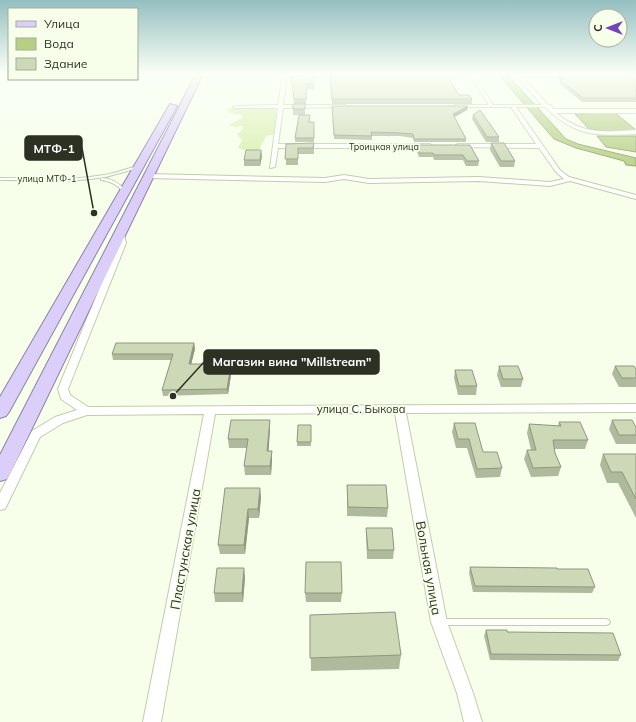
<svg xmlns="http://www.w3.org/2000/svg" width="636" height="722" font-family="Mulish,sans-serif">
  <rect width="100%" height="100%" fill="#f7ffea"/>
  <path fill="#d8efac" d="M230,108H275C278,115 276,129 273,135L266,136L259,150L247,151L238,148L242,140L237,134L243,129V126L234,127L229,125L242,118V115L230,113L227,109Z"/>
  <path fill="#b6cf84" stroke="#8da067" d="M498,74H507L566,139L578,144L636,158V166L626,165L624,161L576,148L554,139Z
    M615,113L636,130L604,131L589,129L575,114Z
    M597,136H636V152L606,147Z"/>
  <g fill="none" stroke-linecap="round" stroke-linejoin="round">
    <defs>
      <path id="service" d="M137,166H138V168C127,171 117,174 105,177C71,183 35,180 0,180V178C35,178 70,181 104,175C116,173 126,169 137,166Z
        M101,178C111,178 119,183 126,191L123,192C117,184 110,181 101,180Z
        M442,619H606L609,620L610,622L609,624L606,625H442L439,624L438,622L439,620Z"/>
      <path id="minor" d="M283,74L344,76L342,77H287L283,105H345L347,106L345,107L283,108L278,144H430L433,146L430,148H278L275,167L270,168L278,108H235L233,107L235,106L278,105Z
        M473,74L493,105H542L515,74H572L570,76H522L548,105H551L553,109H636V113H556C582,135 605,132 636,130V134C596,136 576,137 545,107H516L560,170L569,177L636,195V199L570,181L550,186L479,181L369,183L344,179L325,182L148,178L145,176L148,174L325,178L344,175L369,179L479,177L550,182L564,179L556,172L539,148L456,147V145L458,144H536L511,107H453L455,105H489L471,77L432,76Z
        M117,230H123L126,243L68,389L70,395L88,407L636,404V412L406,413L447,622L473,693L482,722H464L457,693L431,622L395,413L215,414L161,722H143L204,414L87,415L63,423L40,437L5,509L0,510V493L32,431L55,417L77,410L61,399L58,389L118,243Z"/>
      <path id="primary" d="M196,74H203L10,474L7,479L0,481V455Z
        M170,104L177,106L9,412L6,416L0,418V397Z"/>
    </defs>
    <use href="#service" stroke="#c1cdac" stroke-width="2"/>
    <use href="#minor" stroke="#c1cdac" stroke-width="2"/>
    <use href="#primary" stroke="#8e82ac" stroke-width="2"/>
    <use href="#service" fill="#fff" fill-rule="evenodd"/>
    <use href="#minor" fill="#fff" fill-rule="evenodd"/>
    <use href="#primary" fill="#dbcef9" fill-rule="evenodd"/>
  </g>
  <path fill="#afba9d" d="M315,74L314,89H307L306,104H294L291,76Z
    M557,75H636V102H582L559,83V80L556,78Z
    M330,78L459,95L472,99V104H332Z
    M305,104V115H293V109Z
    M468,106L467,110L454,117L466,139V142H414L413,138L400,136H372V140L334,139L332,110Z
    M473,115L499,137V142H486L472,119Z
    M310,119V122H314V142H295V138Z
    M314,143V154H298V165H286V144Z
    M491,143L515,161L514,167H500L490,150Z
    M417,145H470L479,161L478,166H466L463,160H434L433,157H419L416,150Z
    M262,156L260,166H244V160Z
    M194,343L195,349L191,364L232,369L228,394L163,396L162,390L171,360H113L112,354Z
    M499,366L523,379L521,387H501L497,375Z
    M615,366L636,369V387H619L612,374Z
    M455,370L477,386L476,395H458L454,378Z
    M270,420V429L268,451H272V460L271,475H245L244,466L247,448H229L228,439Z
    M612,420L636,427V444H616L609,429Z
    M559,422L588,440L585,449H554L555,453L561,467L558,476L531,477L524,459L527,450H531L527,433L529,424L558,426Z
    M454,423L483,452L502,468L500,477L476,478L467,448H456L452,432Z
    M311,425V446H297V442Z
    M603,454H636V518L618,483H607L600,465Z
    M347,485L388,508L387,517L347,516Z
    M225,488L261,497L259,518H249L245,554H220L218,545Z
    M366,528L394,550L393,559H367L366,537Z
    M470,567L557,569L595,587L592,593L473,592L469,573Z
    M245,577L243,602H215L214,593Z
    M305,593H342L341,602H306Z
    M310,615L401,655L399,669L311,671Z
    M486,630L507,632L621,655L618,661L490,660L484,636Z"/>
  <path fill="#8f977f" d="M468,106L467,110L453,118V114Z
    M261,150L262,156L260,166V160Z
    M194,343L195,349L190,369L189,364Z
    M231,364L232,369L228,394L227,389Z
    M270,420V429L268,460L267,451Z
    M272,451V460L271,475L270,466Z
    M260,488L261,497L259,518L258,509Z
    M248,509L249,518L245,554L244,545Z
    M244,568L245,577L243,602L242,593Z"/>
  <path fill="#ccd8b6" stroke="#8f977f" d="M315,74L314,84H307L306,99H294L291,76Z
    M330,75H447L459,95H469L472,99H332Z
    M557,75H636V98H583L560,80H563Z
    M293,104H305V109H293Z
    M332,106H468L453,114L466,139H414L413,134L401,133L371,132L372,136L334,135Z
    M480,110L499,137H487L473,115Z
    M299,115H310L309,122H314V138H295Z
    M314,143L313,148H298V159H285L286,144Z
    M491,143H504L515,161H501Z
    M417,145H470L479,161H467L463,155H434L433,153H420Z
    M246,150H261L260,160H244Z
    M116,343H194L189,364H231L227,389L162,390L173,354H112Z
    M499,366H518L523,379H503Z
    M615,366H634L636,369V378H622Z
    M455,370H472L477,386H459Z
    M231,420H270L267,451H272L270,466H244L248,439H228Z
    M612,420H632L636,427V435H619Z
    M559,422H580L588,440H553L555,453L561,467L533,468L527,450H536L529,424L561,426Z
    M454,423H475L483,452H497L502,468L477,469L469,439H458Z
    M298,425H311V442H297Z
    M603,454H636V499L622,472H611Z
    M347,485H386L388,508L348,507Z
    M225,488H260L258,509H248L244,545H218Z
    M366,528H392L394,550H368Z
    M306,562H341L342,593H305Z
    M470,567L557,568V569H588L595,587L475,586Z
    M217,568H244L242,593H214Z
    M395,612L401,655L310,658V615Z
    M486,630H507V632L613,633L621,655L491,654Z"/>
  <linearGradient id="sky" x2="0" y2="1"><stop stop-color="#94bfc0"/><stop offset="0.42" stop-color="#fbfff6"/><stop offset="1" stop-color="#fbfff6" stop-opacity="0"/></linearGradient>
  <rect width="636" height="175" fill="url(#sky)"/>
  <g text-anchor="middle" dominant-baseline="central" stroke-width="3.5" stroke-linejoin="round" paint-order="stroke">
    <g font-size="9" fill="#2c3124" stroke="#f7ffea">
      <text x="384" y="146">Троицкая улица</text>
      <text x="47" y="178">улица МТФ-1</text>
    </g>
    <g font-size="11" fill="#2c3124" stroke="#f7ffea">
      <text x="361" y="409">улица С. Быкова</text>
    </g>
    <g font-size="13" fill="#2c3124" stroke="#f7ffea">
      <text transform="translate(185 549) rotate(-80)">Пластунская улица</text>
      <text transform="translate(429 568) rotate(80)">Вольная улица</text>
    </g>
  </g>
  <path fill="none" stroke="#2c3124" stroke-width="1.5" d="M94 213L82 148M173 396L204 362"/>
  <g fill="#2c3124" stroke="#f7ffea" stroke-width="1.5">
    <circle cx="94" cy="213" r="4"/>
    <circle cx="173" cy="396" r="4"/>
  </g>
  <g fill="#2c3124" stroke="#2c3124" stroke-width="1.5">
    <rect x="25" y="136" width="57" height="24" rx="4"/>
    <rect x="204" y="350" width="175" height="24" rx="4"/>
  </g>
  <g font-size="12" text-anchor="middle" font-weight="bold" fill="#fff">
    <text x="54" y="153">МТФ-1</text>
    <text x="292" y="366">Магазин вина "Millstream"</text>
  </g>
  <rect x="8" y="8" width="130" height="72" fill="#f7ffea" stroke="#a6ad9b"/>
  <rect x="16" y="21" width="20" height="6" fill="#dbcef9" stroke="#a6ad9b"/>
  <text x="44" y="28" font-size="12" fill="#2c3124">Улица</text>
  <rect x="16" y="38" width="20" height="12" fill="#b6cf84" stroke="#a6ad9b"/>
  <text x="44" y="48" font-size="12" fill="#2c3124">Вода</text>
  <rect x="16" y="58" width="20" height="12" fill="#ccd8b6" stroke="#a6ad9b"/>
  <text x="44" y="68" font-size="12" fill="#2c3124">Здание</text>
  <g transform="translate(608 28) rotate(270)"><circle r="19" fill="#f7ffea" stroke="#a6ad9b"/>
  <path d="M0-3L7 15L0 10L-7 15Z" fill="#7243bb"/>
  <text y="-6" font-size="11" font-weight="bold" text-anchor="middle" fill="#2c3124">С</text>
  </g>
</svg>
